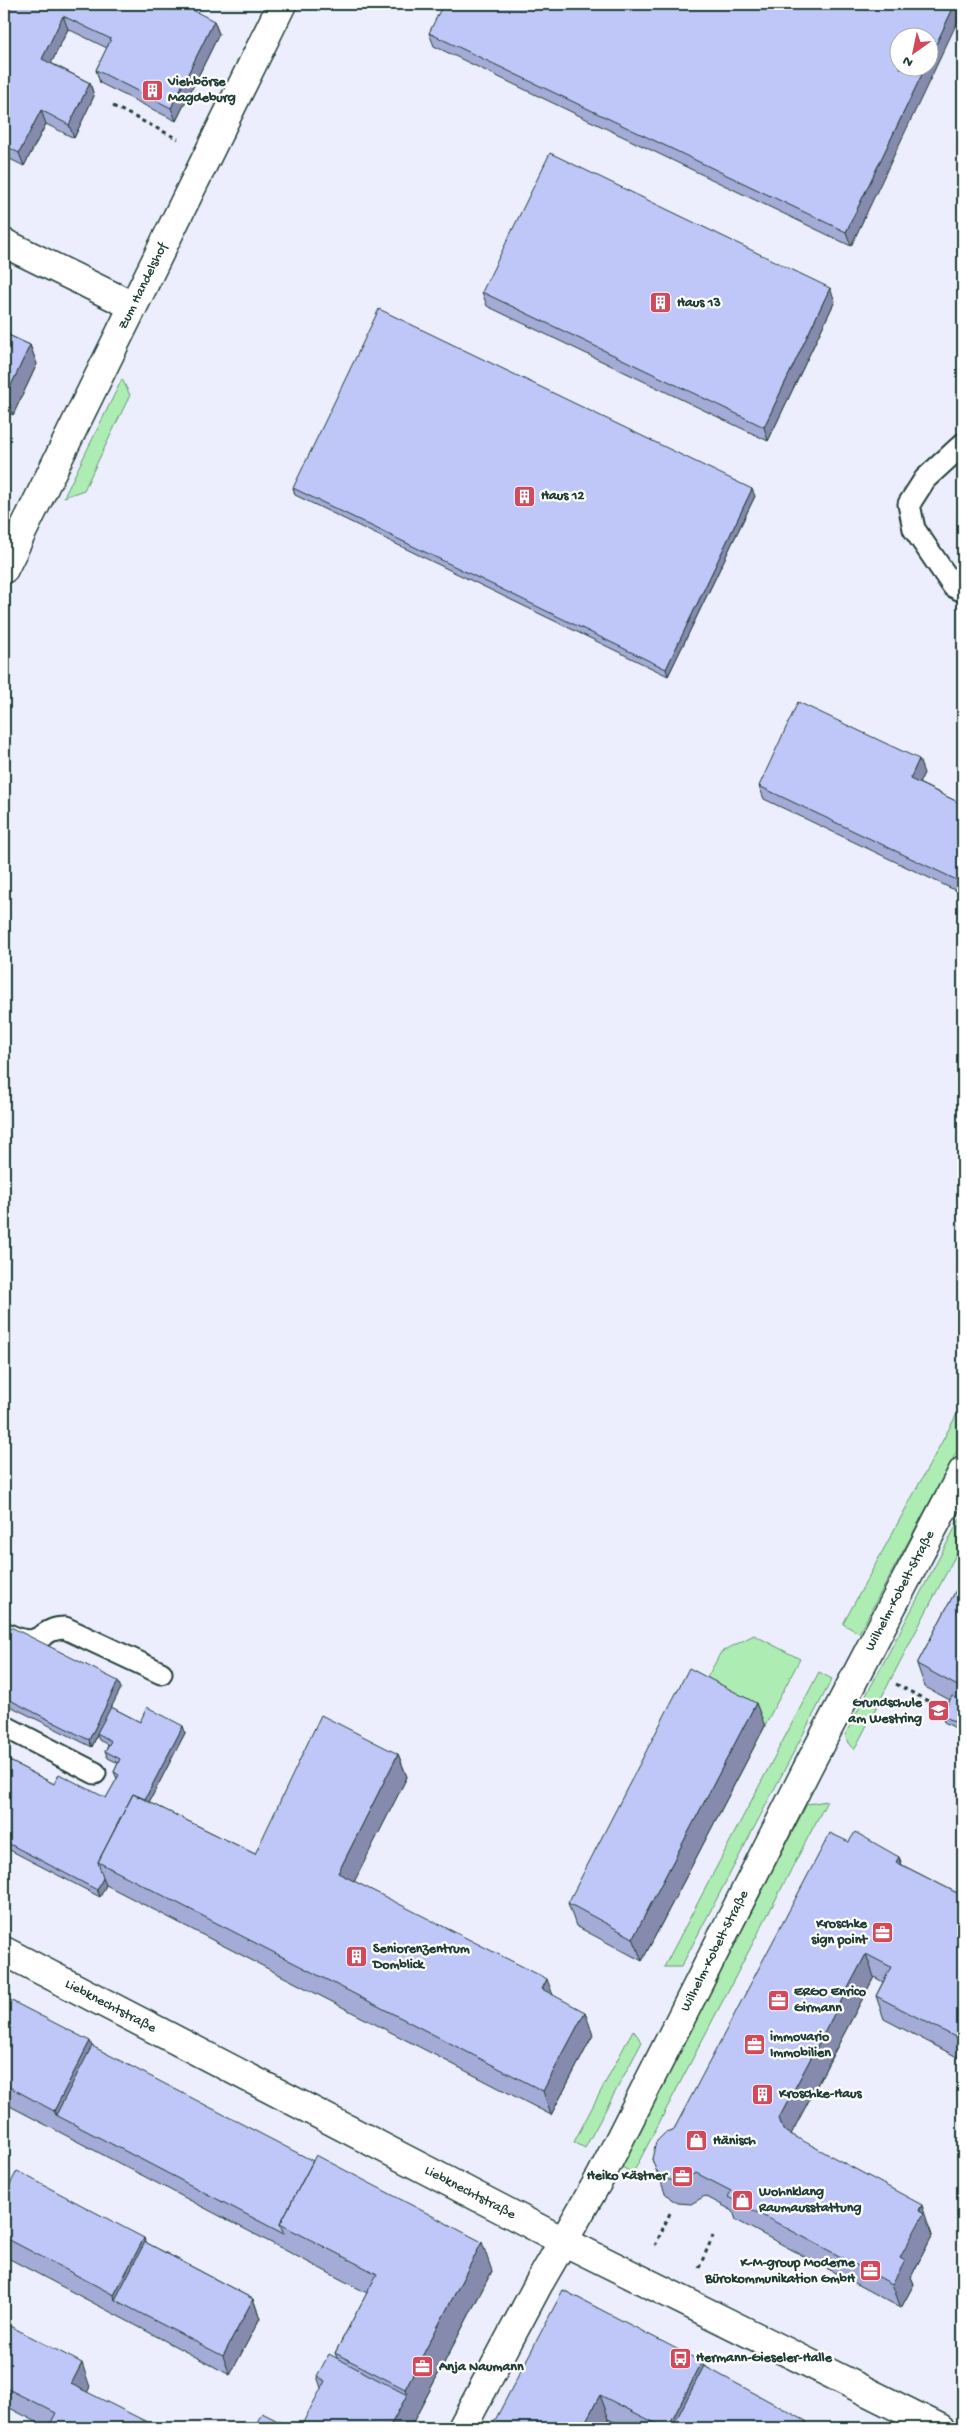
<svg xmlns="http://www.w3.org/2000/svg" width="967" height="2432" font-family="'Gochi Hand',sans-serif">
  <rect width="100%" height="100%" fill="#eceefd"/>
  <filter id="ink" filterUnits="userSpaceOnUse"><feTurbulence type="fractalNoise" baseFrequency=".02" numOctaves="2"/><feDisplacementMap in="SourceGraphic" scale="10" xChannelSelector="R" yChannelSelector="G"/><feConvolveMatrix kernelMatrix="1 2 1 2 8 2 1 2 1" color-interpolation-filters="sRGB"/></filter>
  <g filter="url(#ink)">
    <path fill="#adecb3" stroke="#669474" d="M122,379L130,395L84,490L64,497Z
      M963,1403V1440L859,1633L843,1624Z
      M963,1513V1541L854,1750L848,1743L845,1735Z
      M754,1635L800,1659L765,1725L700,1691L721,1652Z
      M819,1672L832,1679L681,1967H664Z
      M827,1801L633,2173L620,2166L807,1804Z
      M633,2030L642,2042L585,2148L574,2142Z"/>
    <g fill="none" stroke-linecap="round" stroke-linejoin="round">
      <defs>
        <path id="service" d="M963,444L925,479L909,504L914,529L953,586L963,591
          M4,1633C45,1653 36,1628 65,1628L161,1673
          M4,1726L95,1773"/>
        <g id="minor">
          <path d="M4,243L133,306"/>
          <path id="s1" d="M4,569L282,4"/>
          <path id="s2" d="M462,2428L538,2285L601,2176L808,1767L963,1471"/>
        </g>
        <g id="secondary">
          <path id="s3" d="M4,1951L563,2241L940,2428"/>
        </g>
      </defs>
      <use href="#service" stroke="#1f3d34" stroke-width="25"/>
      <use href="#minor" stroke="#1f3d34" stroke-width="31"/>
      <use href="#secondary" stroke="#1f3d34" stroke-width="31"/>
      <path stroke="#1f3d34" stroke-width="3" stroke-dasharray="4 4" stroke-linecap="butt" d="M113,106L178,139
        M896,1684L947,1711
        M655,2246L670,2213
        M699,2268L713,2236"/>
      <use href="#service" stroke="#fff" stroke-width="21"/>
      <use href="#minor" stroke="#fff" stroke-width="28"/>
      <use href="#secondary" stroke="#fff" stroke-width="28"/>
    </g>
    <path fill="#a4abd6" stroke="#1f3d34" d="M4,4L214,21L219,34L176,121L100,83L96,70L107,48L68,29L51,63L90,83L94,96L74,138L46,124L24,166L4,156Z
      M963,4L851,246L434,46L429,33Z
      M482,292L835,301L768,441L487,306Z
      M4,333L30,345L37,364L13,415L4,411Z
      M293,488L755,496L668,676L295,495Z
      M924,773L919,783L962,804H963V894L764,799L759,786Z
      M963,1577V1732L944,1722L942,1715L950,1700L925,1687L917,1664Z
      M4,1636L121,1688L111,1707L140,1722L183,1726L185,1733L149,1802L255,1854L398,1754L407,1777L354,1881L553,1995L593,2035L551,2115L106,1885L100,1897L4,1847V1758L54,1784L106,1798L117,1779L114,1772L118,1763L108,1758L105,1751L109,1745L99,1740L97,1735L92,1747L4,1703Z
      M765,1726L642,1961L576,1926L568,1903Z
      M849,1842L899,1857L902,1865L963,1896V2060L884,2019L876,1996L883,1982L874,1977L791,2134L930,2228L932,2236L911,2277L914,2284L901,2308L736,2220L733,2211L705,2196L691,2204L678,2203L671,2199L665,2193L652,2159L673,2131Z
      M4,1997L492,2271L410,2428L321,2388L317,2376L337,2358L335,2353L367,2293L4,2103Z
      M4,2196L144,2238L145,2242L253,2299L260,2318L230,2375L4,2256Z
      M563,2290L704,2366L809,2428H628L609,2419L604,2428Z
      M4,2323L90,2387L87,2392L48,2428L4,2405Z"/>
    <path fill="#868bae" stroke="#1f3d34" d="M955,4H963V10L851,246L846,232L925,68H930V57Z
      M63,16L68,29L47,72L42,59Z
      M214,21L219,34L176,121L171,108Z
      M90,83L94,96L74,138L69,125Z
      M41,110L46,124L24,166L19,153Z
      M830,288L835,301L768,441L764,427Z
      M30,345L37,364L13,415L6,396Z
      M752,489L755,496L668,676L666,669Z
      M919,759L924,773L915,792L910,779Z
      M118,1681L121,1688L98,1734L97,1733V1735L92,1747L89,1740Z
      M756,1703L765,1726L642,1961L633,1938Z
      M183,1726L185,1733L114,1870L109,1868Z
      M398,1754L407,1777L347,1896L338,1873Z
      M899,1857L908,1880L896,1862Z
      M103,1878L106,1885L100,1897L97,1890Z
      M866,1954L874,1977L787,2142L779,2118Z
      M547,1979L556,2003L542,1989Z
      M585,2012L593,2035L551,2115L543,2091Z
      M90,2041L99,2065L56,2115L54,2111Z
      M922,2205L932,2236L911,2277L914,2284L901,2308L892,2284L900,2258Z
      M144,2238L152,2261L115,2300L114,2295Z
      M482,2242L492,2271L410,2428H389L407,2395L405,2389Z
      M253,2299L260,2318L230,2375L223,2356Z
      M702,2362L711,2385L689,2428H668Z
      M82,2363L90,2387L80,2407L71,2384Z
      M600,2395L609,2419L604,2428H582Z
      M806,2421L809,2428H803Z"/>
    <path fill="#bfc7f9" stroke="#1f3d34" d="M4,4H181L214,21L171,108L96,70L111,39L63,16L42,59L90,83L69,125L41,110L19,153L4,145Z
      M443,4H955L930,57V38H900V68H925L846,232L429,33Z
      M550,153L830,288L764,427L482,292Z
      M379,309L752,489L666,669L293,488Z
      M4,333L30,345L6,396L4,395Z
      M798,702L919,759L910,779L962,804H963V881L961,882L759,786Z
      M963,1577V1689L917,1664Z
      M9,1626L118,1681L89,1740L4,1697V1636Z
      M689,1668L756,1703L633,1938L568,1903Z
      M952,1696L963,1702V1726L942,1715Z
      M111,1707L140,1722L147,1707L183,1726L145,1799L133,1794L98,1862L103,1878L97,1890L4,1841V1758L54,1784L59,1774L106,1798L119,1775L114,1772L120,1759L105,1751L111,1741L97,1733Z
      M321,1715L398,1754L338,1873L547,1979L542,1989L585,2012L543,2091L98,1862L133,1794L255,1854Z
      M855,1832L899,1857L896,1862L963,1896V2041L876,1996L891,1967L866,1954L779,2118L783,2130L922,2205L919,2210L924,2213L900,2258L905,2261L892,2284L728,2197L731,2191L696,2173L682,2180H669L662,2176L656,2170L652,2159L656,2142L665,2133L673,2131L830,1833L849,1842Z
      M4,1997L90,2041L54,2111L4,2084Z
      M92,2046L313,2161L280,2224L284,2234L56,2115Z
      M316,2155L482,2242L405,2389L335,2353L377,2274L280,2224Z
      M17,2171L144,2238L114,2295L4,2237V2196Z
      M145,2242L253,2299L223,2356L115,2300Z
      M563,2290L702,2362L668,2428H665L600,2395L582,2428H491Z
      M4,2323L82,2363L71,2384L159,2428H48L56,2413L4,2387Z
      M329,2354L407,2395L389,2428H300L325,2381L317,2376Z
      M704,2366L806,2421L803,2428H672Z
      M262,2413L292,2428H254Z"/>
  </g>
  <defs>
    <symbol id="building-square" viewBox="-11 -11 22 22"><rect x="-9" y="-9" width="18" height="18" rx="4" fill="#d1495b" stroke="#fff"/><path d="M-4-6H4V6H1V3H-1V6H-4ZM-2.5-4.3h1.7v1.8h-1.7ZM.8-4.3h1.7v1.8H.8ZM-2.5-1h1.7V.8h-1.7ZM.8-1h1.7V.8H.8Z" fill="#fff"/></symbol>
    <symbol id="school-square" viewBox="-11 -11 22 22"><rect x="-9" y="-9" width="18" height="18" rx="4" fill="#d1495b" stroke="#fff"/><path d="M0-5L7-2L0 1L-7-2ZM-4 1L0 2.5L4 1V4Q0 6-4 4Z" fill="#fff"/></symbol>
    <symbol id="office-square" viewBox="-11 -11 22 22"><rect x="-9" y="-9" width="18" height="18" rx="4" fill="#d1495b" stroke="#fff"/><path d="M-6-3h4V-5.5h4V-3h4V5H-6ZM-1-4.5V-3h2v-1.5ZM-6 0V1H6V0Z" fill="#fff"/></symbol>
    <symbol id="shop-square" viewBox="-11 -11 22 22"><rect x="-9" y="-9" width="18" height="18" rx="4" fill="#d1495b" stroke="#fff"/><path d="M-5-2.5h2.3a2.7 3.5 0 0 1 5.4 0H5L5.5 6h-11ZM-1.5-2.5h3a1.5 2.3 0 0 0-3 0Z" fill="#fff"/></symbol>
    <symbol id="bus-square" viewBox="-11 -11 22 22"><rect x="-9" y="-9" width="18" height="18" rx="4" fill="#d1495b" stroke="#fff"/><path d="M-5-6H5V4H4V6H2V4H-2V6H-4V4H-5ZM-3.5-4V0h7V-4ZM-3.5 1.2v1.5H-2V1.2ZM2 1.2v1.5H3.5V1.2Z" fill="#fff"/></symbol>
  </defs>
  <g fill-rule="evenodd">
    <use href="#building-square" x="140" y="78" width="25" height="25"/>
    <use href="#building-square" x="648" y="290" width="25" height="25"/>
    <use href="#building-square" x="512" y="484" width="25" height="25"/>
    <use href="#school-square" x="926" y="1698" width="25" height="25"/>
    <use href="#office-square" x="870" y="1920" width="25" height="25"/>
    <use href="#building-square" x="344" y="1944" width="25" height="25"/>
    <use href="#office-square" x="766" y="1988" width="25" height="25"/>
    <use href="#office-square" x="742" y="2032" width="25" height="25"/>
    <use href="#building-square" x="750" y="2082" width="25" height="25"/>
    <use href="#shop-square" x="684" y="2128" width="25" height="25"/>
    <use href="#office-square" x="670" y="2164" width="25" height="25"/>
    <use href="#shop-square" x="730" y="2188" width="25" height="25"/>
    <use href="#office-square" x="858" y="2258" width="25" height="25"/>
    <use href="#bus-square" x="668" y="2346" width="25" height="25"/>
    <use href="#office-square" x="410" y="2354" width="25" height="25"/>
  </g>
  <g text-anchor="middle" dominant-baseline="central" stroke-width="4.5" stroke-linejoin="round" paint-order="stroke">
    <g font-size="14" font-weight="bold" fill="#1f3d34" stroke="#fff" text-anchor="start">
      <text x="168" y="82">Viehbörse<tspan x="168" dy="16">Magdeburg</tspan></text>
      <text x="677" y="303">Haus 13</text>
      <text x="541" y="496">Haus 12</text>
      <text x="922" y="1703" text-anchor="end">Grundschule<tspan x="922" dy="16">am Westring</tspan></text>
      <text x="867" y="1924" text-anchor="end">Kroschke<tspan x="867" dy="16">sign point</tspan></text>
      <text x="373" y="1949">Seniorenzentrum<tspan x="373" dy="16">Domblick</tspan></text>
      <text x="794" y="1992">ERGO Enrico<tspan x="794" dy="16">Girmann</tspan></text>
      <text x="770" y="2037">immovario<tspan x="770" dy="16">Immobilien</tspan></text>
      <text x="779" y="2094">Kroschke-Haus</text>
      <text x="713" y="2141">Hänisch</text>
      <text x="667" y="2176" text-anchor="end">Heiko Kästner</text>
      <text x="759" y="2192">Wohnklang<tspan x="759" dy="16">Raumausstattung</tspan></text>
      <text x="855" y="2263" text-anchor="end">K-M-group Moderne<tspan x="855" dy="16">Bürokommunikation GmbH</tspan></text>
      <text x="696" y="2358">Hermann-Gieseler-Halle</text>
      <text x="439" y="2367">Anja Naumann</text>
    </g>
    <g font-size="14" fill="#1f3d34" stroke="#fff">
      <text stroke="none"><textPath href="#s1" startOffset="315">Zum Handelshof</textPath></text>
      <text stroke="none"><textPath href="#s2" startOffset="945">Wilhelm-Kobelt-Straße</textPath></text>
      <text stroke="none"><textPath href="#s2" startOffset="540">Wilhelm-Kobelt-Straße</textPath></text>
      <text stroke="none"><textPath href="#s3" startOffset="120">Liebknechtstraße</textPath></text>
      <text stroke="none"><textPath href="#s3" startOffset="525">Liebknechtstraße</textPath></text>
    </g>
  </g>
  <rect width="967" height="2432" fill="none" stroke="#fff" stroke-width="20"/>
  <rect x="10" y="10" width="947" height="2412" fill="none" stroke="#1f3d34" stroke-width="2" filter="url(#ink)"/>
  <g transform="translate(914 52) rotate(213)"><circle r="24" fill="#ffffff" stroke="#a5b1ae"/>
  <path d="M0-4L9 19L0 12L-9 19Z" fill="#d1495b"/>
  <text y="-8" font-size="14" font-weight="bold" text-anchor="middle" fill="#1f3d34">N</text>
  </g>
</svg>
